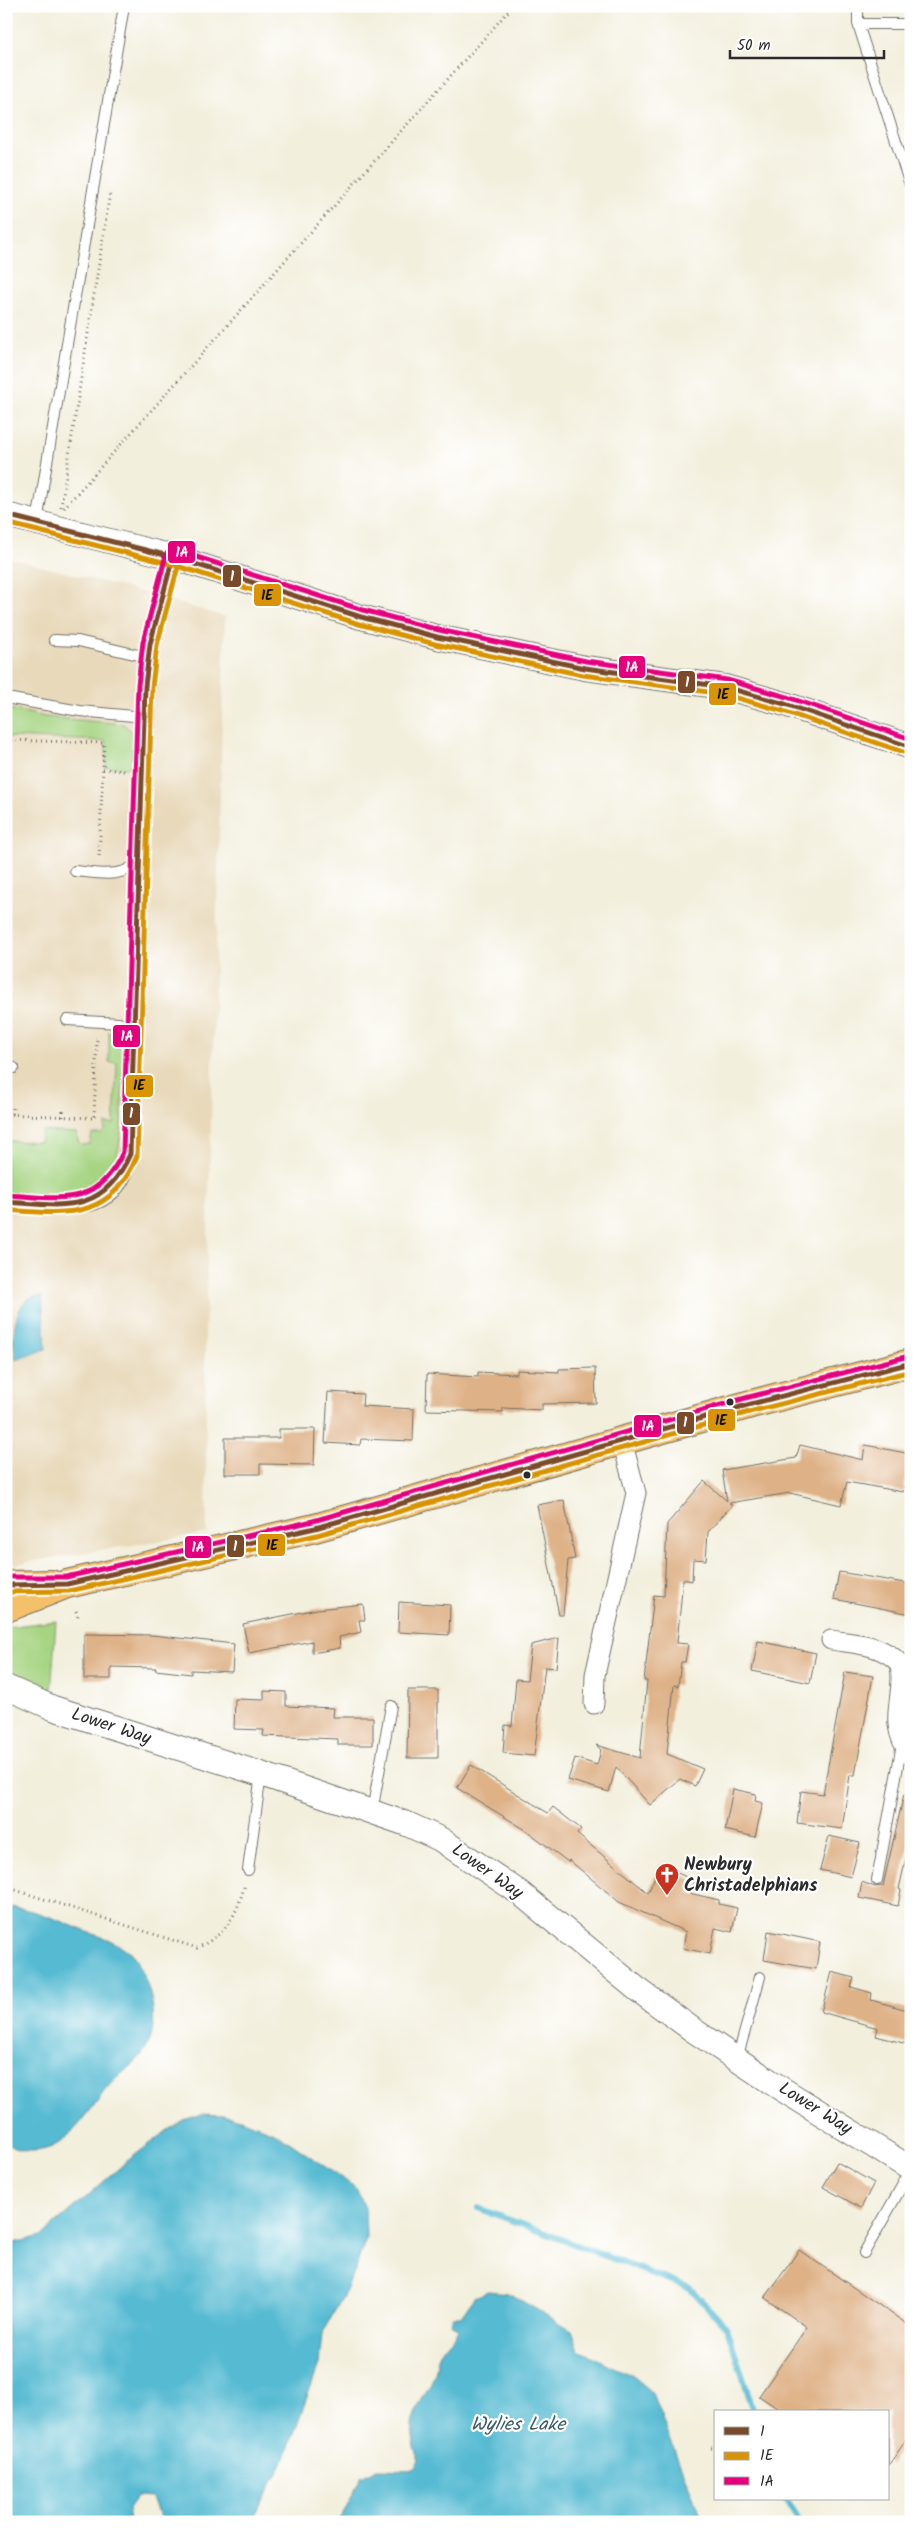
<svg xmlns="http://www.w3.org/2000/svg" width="917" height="2528" font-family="Kalam,sans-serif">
  <rect width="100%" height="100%" fill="#fff"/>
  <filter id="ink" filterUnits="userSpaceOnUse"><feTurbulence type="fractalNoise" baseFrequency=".02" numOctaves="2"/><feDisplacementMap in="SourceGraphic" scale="10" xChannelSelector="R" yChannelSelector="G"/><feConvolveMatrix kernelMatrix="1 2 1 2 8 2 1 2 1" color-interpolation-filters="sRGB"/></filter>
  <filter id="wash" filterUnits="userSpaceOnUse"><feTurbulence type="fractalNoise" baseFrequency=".0096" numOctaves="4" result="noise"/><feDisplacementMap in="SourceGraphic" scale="20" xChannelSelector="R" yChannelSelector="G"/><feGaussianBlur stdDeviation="1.12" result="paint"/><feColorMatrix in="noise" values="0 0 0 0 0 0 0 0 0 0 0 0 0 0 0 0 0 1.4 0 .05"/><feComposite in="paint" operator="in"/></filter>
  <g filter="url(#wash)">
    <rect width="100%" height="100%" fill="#f3efdd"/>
    <path fill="#e8d9ba" d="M6,557L146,593L225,617L205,1340L207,1533L15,1564L6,1561Z"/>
    <path fill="#a6d482" stroke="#688056" d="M6,708L45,717L124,724L133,733L132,765L127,768L106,767V741L6,737Z
      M109,1031L122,1036L124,1041C124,1062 123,1082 122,1103C121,1140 122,1178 80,1193C58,1200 30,1195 7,1194L6,1141L40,1142L42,1131L76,1133L78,1141L82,1145L90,1144L92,1134H101L105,1130V1124H114L117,1063L109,1062Z
      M56,1621L51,1694L29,1681L6,1672V1627Z"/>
    <path fill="#54bad2" stroke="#40727e" d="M42,1296L46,1349L16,1360C12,1343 12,1308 30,1298C33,1296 39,1297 42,1296Z
      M6,1907C33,1908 58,1920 82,1930C99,1936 120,1942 133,1955C136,1958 138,1964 140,1968C152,1992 160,2023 146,2048C139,2062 117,2075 106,2089C93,2106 71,2141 49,2148C34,2153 19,2152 6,2143Z
      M201,2114L223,2115L241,2119L276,2133L356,2188L365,2208L366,2239L346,2291L322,2334L319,2364L283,2463L251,2522H162L153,2497L137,2496L128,2508L130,2522H6V2245L42,2236L126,2162L168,2130L184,2120Z
      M488,2291L508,2293L572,2330L579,2350L633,2376L651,2391L703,2522H339L361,2477L378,2469L414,2470L419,2461C402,2420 418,2412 434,2376C437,2368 437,2357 442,2350C447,2342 454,2338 458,2329L451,2323L453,2316H461L474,2297Z"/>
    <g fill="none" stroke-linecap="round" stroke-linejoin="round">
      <path stroke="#54bad2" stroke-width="6" d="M478,2208L690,2288L727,2328L754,2412
        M785,2499L799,2522"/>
    </g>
    <g id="blocks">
      <path fill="#deb186" d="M595,1368L596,1403L542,1404V1410L503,1408V1412L426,1410L427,1374L478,1377V1372L517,1374V1370L559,1372V1369Z
        M328,1392L363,1394L362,1406L414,1409L413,1441L361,1439L360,1445L325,1443Z
        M279,1429H315L314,1465L260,1464V1474H225V1438H279Z
        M800,1445L863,1460L865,1445L911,1454L903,1492L847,1482L841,1505L790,1493L729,1503L732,1505L708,1532L706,1560L693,1559L692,1581L683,1579L677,1643L688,1644L685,1662H681L678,1686L674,1685L667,1754L703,1769L695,1786L680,1779L650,1805L616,1767L609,1792L568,1780L575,1758L597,1765L601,1750L596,1745L640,1758L647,1681H644L654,1595L664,1596L667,1524L704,1481L727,1501L722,1470L796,1458Z
        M564,1500L575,1559L568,1560L563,1615H559L537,1505Z
        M839,1572L911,1584V1614L834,1599Z
        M399,1602L450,1605L449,1635L398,1632Z
        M363,1604L365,1620H359L361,1632L339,1637L340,1648L312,1653V1641L249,1653L243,1624L317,1609Z
        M84,1634L152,1635L234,1644L232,1672L191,1670V1674L155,1670L156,1668L111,1667V1679H84Z
        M559,1638L556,1668L545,1667L534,1756L503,1753L505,1725L512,1726L516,1679L527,1680L531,1645Z
        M758,1641L816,1653L810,1683L752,1671Z
        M845,1672L873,1676L855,1775H850L842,1829L797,1823L801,1791L823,1794Z
        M408,1690H438V1758H407Z
        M264,1691L286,1692V1706L334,1708L333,1717H373V1745H338V1739L263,1736L264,1730L234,1729L235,1699L264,1700Z
        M471,1765L548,1813L553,1807L581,1829L577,1834L648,1893L660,1865L695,1881L689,1893L719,1900V1904L737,1908L732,1932L715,1928L710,1954L683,1948L686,1932L619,1902L569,1860L568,1862L526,1830L457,1788Z
        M733,1789L756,1794L755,1801L763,1803L755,1837L725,1830Z
        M904,1794L911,1795V1835L899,1889L901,1890L898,1906L859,1898L862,1882L875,1887L883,1886Z
        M829,1836L860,1843L851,1877L820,1870Z
        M768,1931L820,1942L816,1969L764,1960Z
        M832,1972L854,1978L851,1987L872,1993L871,2000L911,2011V2045L876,2036L878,2028L821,2012Z
        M837,2162L874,2183L861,2208L823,2187Z
        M799,2250L911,2327V2433L888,2466V2412H783L759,2396L807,2327L765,2298Z"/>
    </g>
  </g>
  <g filter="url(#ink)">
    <use href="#blocks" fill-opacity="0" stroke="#717069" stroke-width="1"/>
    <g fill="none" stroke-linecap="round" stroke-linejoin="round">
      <defs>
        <path id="service" d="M858,6V24L911,188
          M858,24H911
          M37,522L124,6
          M54,640L78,641L147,657
          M6,698L80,711L144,717
          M75,871C98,873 124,880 139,860
          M67,1020L119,1023L134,1034
          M134,1034L139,860
          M6,1067L14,1068
          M372,1812L391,1706
          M248,1870L261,1774
          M877,1880L902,1744
          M737,2059L760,1977
          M864,2253L911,2170"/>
        <path id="minor" d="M139,860L147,657L173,557
          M6,1202C32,1204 61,1208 87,1202C134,1191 131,1137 132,1099C132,1077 133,1055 134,1034
          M831,1640C856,1644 883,1644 900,1664C906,1702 885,1719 911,1756
          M594,1704L595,1675L636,1493L622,1441"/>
        <path id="tertiary" d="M6,515L173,557L361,617L437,637L585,668L725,687L785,704L911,747
          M6,1687L53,1708L261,1774L407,1824L440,1839L520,1893L637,1989L693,2030L777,2086L911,2169"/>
        <path id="primary" d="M6,1585L51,1584
          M6,1608L67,1584L315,1528L751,1404L911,1363"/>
      </defs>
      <use href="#service" stroke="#717069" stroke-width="12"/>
      <use href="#minor" stroke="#717069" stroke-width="21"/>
      <use href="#tertiary" stroke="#717069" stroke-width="26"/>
      <use href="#primary" stroke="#717069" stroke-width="30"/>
      <path stroke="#717069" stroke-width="3" stroke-dasharray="1 4" stroke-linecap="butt" d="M61,507L110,192
        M64,508L513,6
        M6,740L104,743L99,859
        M103,769L124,771
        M6,1114L94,1118L97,1038H95
        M12,1114L13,1108
        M63,1117V1109
        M76,1611L78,1617
        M6,1887L197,1948C228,1933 236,1916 245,1884
        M711,2448H716"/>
      <use href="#service" stroke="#fff" stroke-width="10"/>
      <use href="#minor" stroke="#fff" stroke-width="19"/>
      <use href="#tertiary" stroke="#fff" stroke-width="24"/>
      <use href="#primary" stroke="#f4c16a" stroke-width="28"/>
      <defs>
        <path id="bus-1" d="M6,515L173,557L361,617L437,637L585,668L725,687L785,704L911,747
          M6,1202C64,1206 103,1215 130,1154L145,686L150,644L173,557
          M6,1585L67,1584L315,1528L751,1404L911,1363"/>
        <path id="bus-2" d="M6,523L171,564L359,624L435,644L583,675L723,694L783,711L909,754
          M6,1210C66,1214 111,1221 137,1156L152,687L157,645L180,559
          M6,1592L69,1591L317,1535L753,1411L911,1371"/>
        <path id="bus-3" d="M7,1195C59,1198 97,1209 123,1152L138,685L143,642L166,555L170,550H175L363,610L439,630L586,661L727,680L787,697L911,739
          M6,1577H66L313,1521L749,1397L909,1356"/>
      </defs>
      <use href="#bus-1" stroke="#fff" stroke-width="9"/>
      <use href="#bus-2" stroke="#fff" stroke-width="9"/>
      <use href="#bus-3" stroke="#fff" stroke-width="9"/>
      <use href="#bus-1" stroke="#7a4b2a" stroke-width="5"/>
      <use href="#bus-2" stroke="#d89406" stroke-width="5"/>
      <use href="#bus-3" stroke="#e5007d" stroke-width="5"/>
    </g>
  </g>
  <defs>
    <symbol id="church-pin" viewBox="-11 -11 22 30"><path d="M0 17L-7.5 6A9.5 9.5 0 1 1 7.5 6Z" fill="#c8321e" stroke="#fff"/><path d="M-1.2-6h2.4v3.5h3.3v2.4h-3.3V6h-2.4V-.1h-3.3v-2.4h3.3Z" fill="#fff"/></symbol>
  </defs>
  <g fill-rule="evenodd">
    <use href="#church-pin" x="653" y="1861" width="28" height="38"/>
  </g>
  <g fill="#2b2b2b" stroke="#fff" stroke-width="2">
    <circle cx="730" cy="1402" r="4.5"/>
    <circle cx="527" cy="1475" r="4.5"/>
  </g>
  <g text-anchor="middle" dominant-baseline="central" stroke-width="4.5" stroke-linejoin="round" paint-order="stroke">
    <g font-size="18" fill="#2b2b2b" stroke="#fff">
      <text transform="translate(111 1727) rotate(18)">Lower Way</text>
      <text transform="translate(487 1872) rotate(35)">Lower Way</text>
      <text transform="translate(815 2109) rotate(32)">Lower Way</text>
    </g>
    <g font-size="18" font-weight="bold" fill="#2b2b2b" stroke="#fff" text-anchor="start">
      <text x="684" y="1865">Newbury<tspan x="684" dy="21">Christadelphians</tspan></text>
    </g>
    <g font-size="19" font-style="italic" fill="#395d65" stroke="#fff">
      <text x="518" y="2425">Wylies Lake</text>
    </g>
  </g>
  <g stroke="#fff" stroke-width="2">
    <rect x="167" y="540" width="29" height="24" rx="5" fill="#e5007d"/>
    <rect x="222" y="564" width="20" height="24" rx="5" fill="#7a4b2a"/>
    <rect x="253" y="583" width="29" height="24" rx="5" fill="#d89406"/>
    <rect x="618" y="655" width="28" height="24" rx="5" fill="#e5007d"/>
    <rect x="677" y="670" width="19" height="24" rx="5" fill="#7a4b2a"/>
    <rect x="708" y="682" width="29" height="24" rx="5" fill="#d89406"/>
    <rect x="112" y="1024" width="29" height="24" rx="5" fill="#e5007d"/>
    <rect x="125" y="1074" width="29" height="24" rx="5" fill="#d89406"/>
    <rect x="122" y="1102" width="19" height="24" rx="5" fill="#7a4b2a"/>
    <rect x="707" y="1408" width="29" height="24" rx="5" fill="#d89406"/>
    <rect x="676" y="1411" width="19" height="24" rx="5" fill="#7a4b2a"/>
    <rect x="633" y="1414" width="29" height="24" rx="5" fill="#e5007d"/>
    <rect x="257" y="1533" width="29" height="24" rx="5" fill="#d89406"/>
    <rect x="226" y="1534" width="19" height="24" rx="5" fill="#7a4b2a"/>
    <rect x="184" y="1535" width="28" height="24" rx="5" fill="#e5007d"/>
  </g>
  <g font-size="14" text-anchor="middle" font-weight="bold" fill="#fff">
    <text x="182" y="557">1A</text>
    <text x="232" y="581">1</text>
    <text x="632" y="672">1A</text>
    <text x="687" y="687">1</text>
    <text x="127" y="1041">1A</text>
    <text x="131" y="1118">1</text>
    <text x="685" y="1427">1</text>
    <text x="648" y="1431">1A</text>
    <text x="235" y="1551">1</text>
    <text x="198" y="1552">1A</text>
  </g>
  <g font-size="14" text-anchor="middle" font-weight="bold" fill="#111">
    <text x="267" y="600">1E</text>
    <text x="723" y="699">1E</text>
    <text x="139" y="1090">1E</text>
    <text x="721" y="1425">1E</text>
    <text x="272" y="1550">1E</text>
  </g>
  <rect width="917" height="2528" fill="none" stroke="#fff" stroke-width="25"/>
  <rect x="714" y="2410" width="175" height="90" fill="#ffffff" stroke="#aaaaaa"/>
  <rect x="724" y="2427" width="25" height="8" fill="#7a4b2a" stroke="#aaaaaa"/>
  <text x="760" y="2436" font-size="15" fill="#2b2b2b">1</text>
  <rect x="724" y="2452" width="25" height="8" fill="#d89406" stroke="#aaaaaa"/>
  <text x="760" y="2460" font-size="15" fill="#2b2b2b">1E</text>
  <rect x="724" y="2477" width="25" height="8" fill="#e5007d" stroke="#aaaaaa"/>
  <text x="760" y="2486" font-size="15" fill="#2b2b2b">1A</text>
  <path d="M730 50v8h154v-8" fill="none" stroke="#2b2b2b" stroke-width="2.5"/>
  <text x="737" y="50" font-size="15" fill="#2b2b2b" stroke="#ffffff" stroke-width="4" paint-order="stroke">50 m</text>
</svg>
